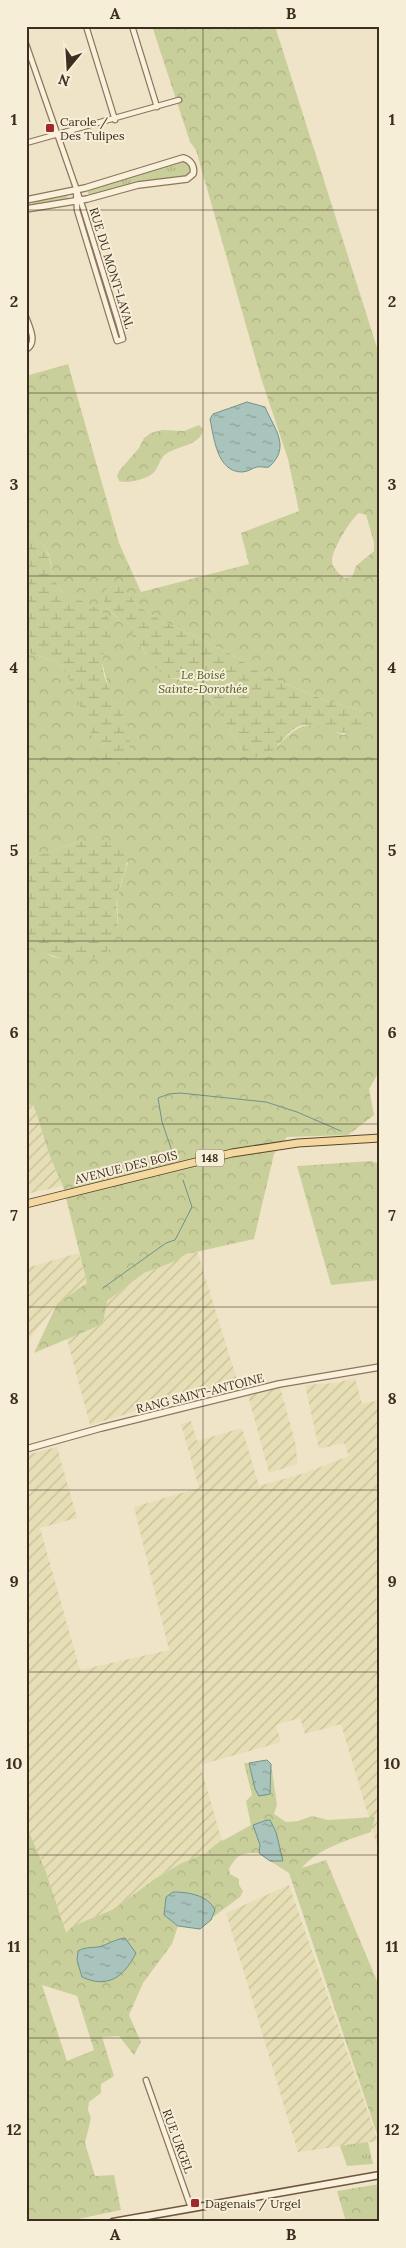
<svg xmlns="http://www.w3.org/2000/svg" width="406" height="2248" font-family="Lora,serif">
  <defs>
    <pattern id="farmland-furrows" width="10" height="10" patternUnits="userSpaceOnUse" patternTransform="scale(1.25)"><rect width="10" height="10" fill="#e6deb5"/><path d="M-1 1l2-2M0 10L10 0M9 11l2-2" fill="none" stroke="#c6bf9b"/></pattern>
    <pattern id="grass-tufts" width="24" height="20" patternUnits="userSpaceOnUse" patternTransform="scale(1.25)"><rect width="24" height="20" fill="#c9cf9b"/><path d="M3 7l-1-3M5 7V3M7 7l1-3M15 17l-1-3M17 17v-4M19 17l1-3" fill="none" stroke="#aeb285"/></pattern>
    <pattern id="forest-crowns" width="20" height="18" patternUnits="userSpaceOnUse" patternTransform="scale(1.25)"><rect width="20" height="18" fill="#c9cf9b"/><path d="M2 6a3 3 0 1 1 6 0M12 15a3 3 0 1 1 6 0" fill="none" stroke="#aeb285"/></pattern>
    <pattern id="wetland-marsh" width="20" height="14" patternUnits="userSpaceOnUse" patternTransform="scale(1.25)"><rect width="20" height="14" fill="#c9cf9b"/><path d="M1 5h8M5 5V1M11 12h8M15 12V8" fill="none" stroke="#aeb285"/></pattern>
    <pattern id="water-ripples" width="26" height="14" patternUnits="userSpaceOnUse" patternTransform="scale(1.25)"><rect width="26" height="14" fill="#a9c4bc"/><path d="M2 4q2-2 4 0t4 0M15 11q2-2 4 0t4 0" fill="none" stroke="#8ba098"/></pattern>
  </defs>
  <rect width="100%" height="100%" fill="#f0e4c8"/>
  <path fill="url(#farmland-furrows)" d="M26,1104L34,1106L50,1157L63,1186L26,1194Z
    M197,1251L239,1386L136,1411L90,1425L67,1339L103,1324L107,1301L144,1273Z
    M79,1253L87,1283L57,1304L26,1343V1268Z
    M355,1378L362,1404L380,1400V1855L341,1724L305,1734L300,1718L276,1725L281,1742L200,1765L222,1841L206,1853L182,1863L156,1878L114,1909L73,1926L66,1933L46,1872L26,1825V1496L31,1493L26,1478V1455L57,1447L77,1518L40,1528L80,1670L169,1650L134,1507L199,1488L181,1424L191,1421L197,1441L242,1428L259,1486L305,1473L349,1456L344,1443L319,1449L305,1385L335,1383Z
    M280,1387L296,1445L297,1464L269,1473L248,1395Z
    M289,1885L378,2141L298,2152L226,1913Z"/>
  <path fill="url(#grass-tufts)" d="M183,161L187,163L190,169L189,174L184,177L89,196L87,190Z
    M67,196L68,199L26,206L39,201Z
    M368,2142L373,2164L347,2166L340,2146Z"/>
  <path fill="url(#forest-crowns)" fill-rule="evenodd" d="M152,26H275L380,357V1070L369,1089L374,1115L348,1135L287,1137L274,1154L254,1239L187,1254L173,1262L144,1273L107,1301L103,1324L34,1353L57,1304L87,1283L63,1186L50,1157L34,1106L26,1104V943L53,957L78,960L118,927L117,897L128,862L83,841L26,859V652L58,662L65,669L71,681L125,717L110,692L102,663L103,650L107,642L103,613C94,607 67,596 62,591C47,577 57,550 34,537L26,538V376L68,364L119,543L141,592L249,564L241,533L299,511L288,459L261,378L196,150L190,142ZM359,513L366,515L374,542V551L356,566L352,577L344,578C340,574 333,569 332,562C331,551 350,520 359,513ZM128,593L138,606L161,620L231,654L264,675L325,700L357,709L368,716L344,735C310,724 303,718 278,746L242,750L200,683C190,679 174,681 166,676C155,669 150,660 143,650C133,635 120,619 106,608Z
    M199,425L203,429C202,444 180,446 169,452C160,457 160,464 155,471C149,479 129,484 119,481L117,476L119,471L139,448L144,438L151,433L162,430L184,431Z
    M371,1161L380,1164V1280L331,1285L297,1166Z
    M244,1763H249L255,1789L270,1794L271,1764L277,1805L274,1814L286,1822L298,1821L312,1816L328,1820L375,1817L371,1832C348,1840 317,1849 302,1868L326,1860L380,1988V2143L289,1873L270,1861H283L258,1837L260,1845L259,1853C242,1853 238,1853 229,1869L230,1874L239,1879V1885L243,1891L240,1897L213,1917V1907L164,1915L178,1926L172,1944L143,1983L129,2015L141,2042L134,2055L119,2036L102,2037L114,2076L101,2084V2093L89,2102L88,2110L91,2118L85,2143L95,2176L114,2175L121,2210L64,2222H26V1825L46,1872L66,1933L73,1926L114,1909L156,1878L182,1863L206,1853L215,1845L251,1825L246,1801L252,1795ZM42,1985L77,1996L94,2050L67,2061Z
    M380,2184V2222H346L337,2191Z"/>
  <path fill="url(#wetland-marsh)" d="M34,537C55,548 47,574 61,590C63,593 68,594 71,596C86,603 103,609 112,623C117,632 101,649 102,662C103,686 118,699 125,718C131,732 130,745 128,760L116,766L102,760L65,669L58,662L26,652V538Z
    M117,585L128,593L138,606L161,620L231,654L264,675L325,700L357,709L368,716L369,722C345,739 340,732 314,727C311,726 306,725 303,725C279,730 273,774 242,750L200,683L191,679L168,678L154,667L142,648L115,615L106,608L103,598L106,589Z
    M100,840L119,845L127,850C129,868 120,881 117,898C115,912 121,927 115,940C101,973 48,959 26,943V859L83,841Z"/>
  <path fill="url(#water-ripples)" stroke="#6f938a" d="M247,402L265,407C275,430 291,447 269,467C265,468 261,466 257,467C252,468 248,472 242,472C217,472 214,438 210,419L213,414Z
    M267,1760L271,1764L270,1794L259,1796L255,1789L249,1763Z
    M267,1820H270L276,1832L283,1861H270L259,1853L260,1845L253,1825Z
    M173,1892C188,1892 208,1895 215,1910L211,1920L200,1929L178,1926L164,1915L166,1897Z
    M125,1938L136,1953C124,1977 108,1989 82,1977L77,1960L78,1951C85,1947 90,1948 98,1947C107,1945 115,1939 125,1938Z"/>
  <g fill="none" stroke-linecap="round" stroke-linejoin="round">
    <path stroke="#6f938a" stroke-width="1" d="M174,1157L162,1122L158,1098L169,1094L180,1093L266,1102L297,1112L341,1131
      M103,1288L166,1243L175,1240L192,1207L183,1180"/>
    <defs>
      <path id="minor" d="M86,26L115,120
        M132,26L157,107
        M26,44L83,208L118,321L123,339L117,341L77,210L76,190
        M26,143L179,100
        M26,317C30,328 38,343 26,350
        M146,2080L191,2208"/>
      <path id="tertiary" d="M26,200L85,188L183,158C191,160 195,167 193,174L187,179L138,185L87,199L26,209
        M26,1449L101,1428L279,1384L380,1367"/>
      <path id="secondary" d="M113,2222L380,2175"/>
      <path id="primary" d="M26,1204L232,1153L298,1143L380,1138"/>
    </defs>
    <use href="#minor" stroke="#8d765c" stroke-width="7"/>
    <use href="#tertiary" stroke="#8d765c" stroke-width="8"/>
    <use href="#secondary" stroke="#6f573f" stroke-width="9"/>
    <use href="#primary" stroke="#5b4430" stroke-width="9"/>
    <use href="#minor" stroke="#faf1dc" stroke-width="4.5"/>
    <use href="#tertiary" stroke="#faf1dc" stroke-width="5.5"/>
    <use href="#secondary" stroke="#faf1dc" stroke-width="6"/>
    <use href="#primary" stroke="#f3d9a0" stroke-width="7"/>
  </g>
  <path fill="none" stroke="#3d2e20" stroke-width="1" stroke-opacity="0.55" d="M203,26V2222M26,210H380M26,393H380M26,576H380M26,759H380M26,941H380M26,1124H380M26,1307H380M26,1490H380M26,1672H380M26,1855H380M26,2038H380"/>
  <g fill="#9e2a2b" stroke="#f7eed8" stroke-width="2">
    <rect x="45" y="123" width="10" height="10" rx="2.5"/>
    <rect x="190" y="2198" width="10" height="10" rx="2.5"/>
  </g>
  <g text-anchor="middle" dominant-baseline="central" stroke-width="4" stroke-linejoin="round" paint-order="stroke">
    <rect fill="#f7eed8" stroke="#756857" stroke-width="1" x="196" y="1149.5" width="28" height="17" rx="4"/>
    <g font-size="11" font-weight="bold" fill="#3d2e20">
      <text x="210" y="1158">148</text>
    </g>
    <g font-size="12" fill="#3d2e20" stroke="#f7eed8" text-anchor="start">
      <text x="60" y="121">Carole /<tspan x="60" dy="14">Des Tulipes</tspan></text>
      <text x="205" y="2203">Dagenais / Urgel</text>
    </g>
    <g font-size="12" fill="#3d2e20" stroke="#f7eed8">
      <text transform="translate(112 268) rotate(73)">RUE DU MONT-LAVAL</text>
      <text transform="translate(126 1167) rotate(-14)">AVENUE DES BOIS</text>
      <text transform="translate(200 1393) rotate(-14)">RANG SAINT-ANTOINE</text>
      <text transform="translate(178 2141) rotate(70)">RUE URGEL</text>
    </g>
    <g font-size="12" font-style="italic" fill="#4d5a26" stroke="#f7eed8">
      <text x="203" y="674">Le Boisé<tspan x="203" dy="14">Sainte-Dorothée</tspan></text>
    </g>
  </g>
  <rect width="406" height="2248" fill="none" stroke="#f7eed8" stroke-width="55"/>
  <g transform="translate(68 68) rotate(198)" stroke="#f7eed8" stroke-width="4" paint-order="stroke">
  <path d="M0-4L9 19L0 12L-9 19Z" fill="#3d2e20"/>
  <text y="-8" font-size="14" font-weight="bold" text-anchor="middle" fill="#3d2e20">N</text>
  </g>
  <rect x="28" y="28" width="350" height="2192" fill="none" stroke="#3d2e20" stroke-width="2"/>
  <g font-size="16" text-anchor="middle" font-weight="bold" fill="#3d2e20">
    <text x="115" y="19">A</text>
    <text x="291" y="19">B</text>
    <text x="14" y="125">1</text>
    <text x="392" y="125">1</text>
    <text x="14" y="307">2</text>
    <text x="392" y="307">2</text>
    <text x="14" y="490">3</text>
    <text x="392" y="490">3</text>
    <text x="14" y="673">4</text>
    <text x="392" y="673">4</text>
    <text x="14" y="856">5</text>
    <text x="392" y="856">5</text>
    <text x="14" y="1038">6</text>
    <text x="392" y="1038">6</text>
    <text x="14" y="1221">7</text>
    <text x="392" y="1221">7</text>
    <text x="14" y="1404">8</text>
    <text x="392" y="1404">8</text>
    <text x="14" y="1587">9</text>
    <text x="392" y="1587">9</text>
    <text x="14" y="1769">10</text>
    <text x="392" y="1769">10</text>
    <text x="14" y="1952">11</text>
    <text x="392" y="1952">11</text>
    <text x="14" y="2135">12</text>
    <text x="392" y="2135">12</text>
    <text x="115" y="2240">A</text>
    <text x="291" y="2240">B</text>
  </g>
</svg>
